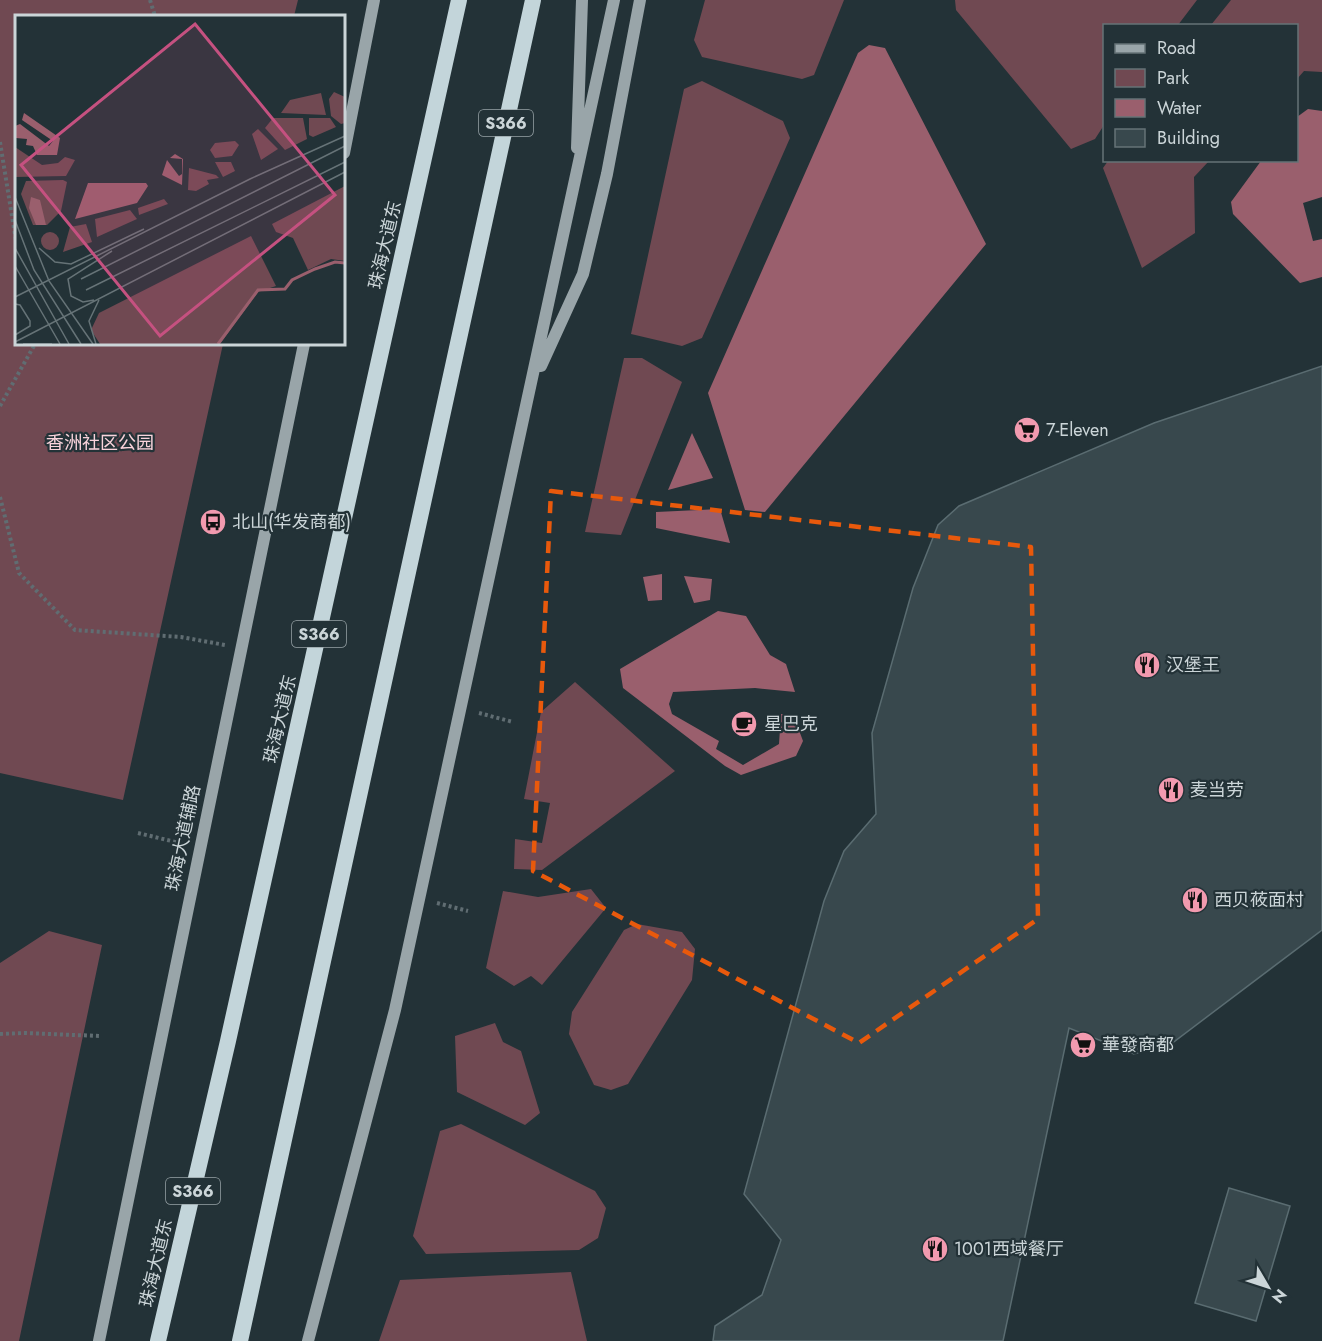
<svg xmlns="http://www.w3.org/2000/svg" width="1322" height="1341" font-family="Jost,'Noto Sans SC',sans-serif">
  <rect width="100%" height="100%" fill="#233237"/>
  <path fill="#704952" d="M0,0H298L294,16H16V344H223L123,800L0,773Z
    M705,0H844L814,75L802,79L702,57L694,40Z
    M955,0H1197L1178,25L1104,26V125L1095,139L1071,149L956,10Z
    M1231,0H1322V72L1304,71L1297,79L1296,26L1211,25Z
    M702,81L783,121L790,138L702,338L682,346L631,334L684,89Z
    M1108,161H1209L1194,177L1195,233L1142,268L1103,168Z
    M624,358H642L682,382L621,535L585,532Z
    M575,682L675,771L542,870L514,869L515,839L542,843L550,803L524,799L541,712Z
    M591,889L606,908L542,985L531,976L514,986L486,968L503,891L538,897Z
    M637,924L682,932L695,949L692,980L628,1084L611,1090L594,1085L569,1034L572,1012L624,930Z
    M49,931L102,945L19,1341H0V963Z
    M495,1023L503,1042L521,1051L540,1113L525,1125L457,1092L455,1036Z
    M461,1124L595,1191L606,1208L598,1238L579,1250L426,1254L413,1236L440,1131Z
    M571,1272L587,1341H379L400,1280Z"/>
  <path fill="#9a5f6d" d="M869,45L885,48L986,244L765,512L745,510L708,393L858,53Z
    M1308,109L1322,111V197L1303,203L1313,241L1322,239V277L1300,283L1233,214L1231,202L1261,161L1296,160L1297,117Z
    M692,433L713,478L668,490Z
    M720,509L730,543L656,528V512Z
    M662,574V600L648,601L643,577Z
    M684,576L712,579L710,600L694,603Z
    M718,611L746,616L770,655L786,664L795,692L755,688L673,692L669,704L672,714L719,741L716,749L743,765L779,744L781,714H793L803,741L796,756L741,775L725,766L623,688L620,669Z"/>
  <path fill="#38484d" stroke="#5a6c71" stroke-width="1.5" d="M1322,366V930L1171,1044L1134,1054L1069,1028L1003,1341H713L715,1326L762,1295L781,1240L744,1194L824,901L844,851L876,814L872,733L913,588L938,525L959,506L1154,423Z
    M1229,1188L1290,1206L1256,1321L1195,1303Z"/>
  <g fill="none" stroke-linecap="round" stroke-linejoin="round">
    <path stroke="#606d72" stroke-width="4" stroke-dasharray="3 3" stroke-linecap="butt" d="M150,0L155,16
      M0,142L16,241
      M0,406L35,344
      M0,497L19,573L75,630L181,637L225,645
      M479,713L513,722
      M138,833L184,844
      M437,903L468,911
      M0,1034L24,1033L100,1036"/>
    <path stroke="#99a5a9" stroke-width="12" d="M577,148L582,0
      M344,153L374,0
      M541,366L583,274L607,174L640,0
      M99,1341L304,344
      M308,1341L395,1010L614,0"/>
    <path stroke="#c3d5da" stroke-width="16" d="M158,1341L228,1041L459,0
      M240,1341L533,0"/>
  </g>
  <path fill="none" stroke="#e8590c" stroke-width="4.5" stroke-dasharray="12 8" stroke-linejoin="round" d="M551,491L1031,547L1038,919L859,1043L533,871Z"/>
  <defs>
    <symbol id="supermarket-disc" viewBox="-11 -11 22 22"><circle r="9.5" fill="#f29aaf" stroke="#233237"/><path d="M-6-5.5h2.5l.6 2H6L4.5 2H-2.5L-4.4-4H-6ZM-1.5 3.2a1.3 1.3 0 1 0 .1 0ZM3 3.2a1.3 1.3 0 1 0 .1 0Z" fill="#111"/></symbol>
    <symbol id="bus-disc" viewBox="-11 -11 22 22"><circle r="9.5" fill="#f29aaf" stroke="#233237"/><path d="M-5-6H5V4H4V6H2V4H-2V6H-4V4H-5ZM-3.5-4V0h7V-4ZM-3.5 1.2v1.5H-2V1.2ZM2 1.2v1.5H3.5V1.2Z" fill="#111"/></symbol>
    <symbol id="restaurant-disc" viewBox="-11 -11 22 22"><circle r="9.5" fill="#f29aaf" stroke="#233237"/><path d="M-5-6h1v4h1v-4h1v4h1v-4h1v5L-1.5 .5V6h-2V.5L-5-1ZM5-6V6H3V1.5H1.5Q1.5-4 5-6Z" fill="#111"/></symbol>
    <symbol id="cafe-disc" viewBox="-11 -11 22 22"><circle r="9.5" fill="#f29aaf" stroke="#233237"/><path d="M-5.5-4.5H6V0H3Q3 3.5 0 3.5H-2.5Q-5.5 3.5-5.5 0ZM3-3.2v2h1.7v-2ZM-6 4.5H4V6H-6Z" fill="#111"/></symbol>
  </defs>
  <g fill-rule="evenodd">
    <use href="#supermarket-disc" x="1012" y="415" width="30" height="30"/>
    <use href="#bus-disc" x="198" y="507" width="30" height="30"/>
    <use href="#restaurant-disc" x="1132" y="650" width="30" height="30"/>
    <use href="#cafe-disc" x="729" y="709" width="30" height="30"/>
    <use href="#restaurant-disc" x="1156" y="775" width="30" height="30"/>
    <use href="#restaurant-disc" x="1180" y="885" width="30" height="30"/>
    <use href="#supermarket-disc" x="1068" y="1030" width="30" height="30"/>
    <use href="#restaurant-disc" x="920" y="1234" width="30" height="30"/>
  </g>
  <g text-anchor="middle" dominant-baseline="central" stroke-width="4.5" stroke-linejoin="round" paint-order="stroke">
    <g fill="#233237" stroke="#99a4a8" stroke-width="1.5">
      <rect x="479" y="110" width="54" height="26" rx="4.5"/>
      <rect x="292" y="621" width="54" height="26" rx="4.5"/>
      <rect x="166" y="1178" width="54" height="26" rx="4.5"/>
    </g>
    <g font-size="16" font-weight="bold" fill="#cbd5d8">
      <text x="506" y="123">S366</text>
      <text x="319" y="634">S366</text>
      <text x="193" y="1191">S366</text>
    </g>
    <g font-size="18" fill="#cbd5d8" stroke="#233237">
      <text transform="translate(385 245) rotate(-77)">珠海大道东</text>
      <text transform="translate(280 719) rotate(-77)">珠海大道东</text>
      <text transform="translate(183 838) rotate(-78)">珠海大道辅路</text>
      <text transform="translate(156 1263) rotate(-77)">珠海大道东</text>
    </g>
    <g font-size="18" fill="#cbd5d8" stroke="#233237" text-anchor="start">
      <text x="1046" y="430">7-Eleven</text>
      <text x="232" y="522">北山(华发商都)</text>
      <text x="1166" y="665">汉堡王</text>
      <text x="764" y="724">星巴克</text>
      <text x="1190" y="790">麦当劳</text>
      <text x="1214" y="900">西贝莜面村</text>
      <text x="1102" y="1045">華發商都</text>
      <text x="954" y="1249">1001西域餐厅</text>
    </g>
    <g font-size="18" fill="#f9d3db" stroke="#233237">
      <text x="100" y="443">香洲社区公园</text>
    </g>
  </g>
  <g transform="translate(15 15)">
    <rect width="330" height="330" fill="#233237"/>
    <path d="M319,77L330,82V108L326,109L316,101L314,84ZM306,78L311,100L266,98L275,85ZM258,103H288L292,124L270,135L250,113ZM294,103H315L321,112L298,122L294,120ZM243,114L263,134L246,145L237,119ZM220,126L224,130L217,141L200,143L195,135L200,128ZM0,132L27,150L43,148L50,142L60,145L51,161L0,162ZM200,147H216L220,156L208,162ZM174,153L201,160L204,163L192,165L194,169L181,176L173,175ZM48,165L52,167L46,196L32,210H18L6,179L11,166ZM330,171V246L316,244L293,255L278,223L261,217L257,209ZM149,184L153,189L124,200L123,193ZM115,195L122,204L82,222L80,204ZM71,209L77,227L48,237L55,212ZM26 226a9 9 0 1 1 18 0a9 9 0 1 1-18 0ZM236,221L261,271L243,277L205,329H85L76,315L84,298Z" fill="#704952"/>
    <path d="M9,98L45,123L42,140H22L18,131L11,130L12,124L1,123L0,111L5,109L34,131L38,126L7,105ZM160,139L168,144L167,170L147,160L152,145L164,161L167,159V144L155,143ZM73,168H131L133,171L122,188L60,204ZM16,182L25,185L31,210H21L14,193Z" fill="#9a5f6d"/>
    <path fill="none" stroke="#9a5f6d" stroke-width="3" d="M203,329L243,275L270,274L277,265L300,254L320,247L330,248"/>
    <path fill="none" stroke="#667377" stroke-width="1.5" d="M0,182L34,266L78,329M0,205L19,255L66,329M0,233L54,329M24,233L40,247L56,249L129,214M0,251L45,329M66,264L330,131M71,275L330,147M0,282L235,164L330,121M79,285L68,287L56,281L53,264L97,236M0,289L5,290L15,306V311L0,320M0,327L330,157M8,329H37M81,329L74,306L84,285"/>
    <path fill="#c55180" fill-opacity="0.15" stroke="#c55180" stroke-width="3" d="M180,9L320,180L145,321L6,150Z"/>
    <rect width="330" height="330" fill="none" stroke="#cbd5d8" stroke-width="3"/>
  </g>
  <rect x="1103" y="24" width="195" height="138" fill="#233237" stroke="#667377" stroke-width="1.5"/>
  <rect x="1115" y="44" width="30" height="9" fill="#99a5a9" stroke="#667377" stroke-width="1.5"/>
  <text x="1157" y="54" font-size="18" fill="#cbd5d8">Road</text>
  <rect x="1115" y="69" width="30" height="18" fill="#704952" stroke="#667377" stroke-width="1.5"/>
  <text x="1157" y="84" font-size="18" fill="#cbd5d8">Park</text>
  <rect x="1115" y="99" width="30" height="18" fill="#9a5f6d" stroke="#667377" stroke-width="1.5"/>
  <text x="1157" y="114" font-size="18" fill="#cbd5d8">Water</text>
  <rect x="1115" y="129" width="30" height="18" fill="#38484d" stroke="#667377" stroke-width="1.5"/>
  <text x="1157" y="144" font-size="18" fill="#cbd5d8">Building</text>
  <g transform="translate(1268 1287) rotate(129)" stroke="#233237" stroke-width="4.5" paint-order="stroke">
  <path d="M0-4.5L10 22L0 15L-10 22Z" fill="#cbd5d8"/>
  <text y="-9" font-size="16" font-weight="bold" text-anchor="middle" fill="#cbd5d8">N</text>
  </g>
</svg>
